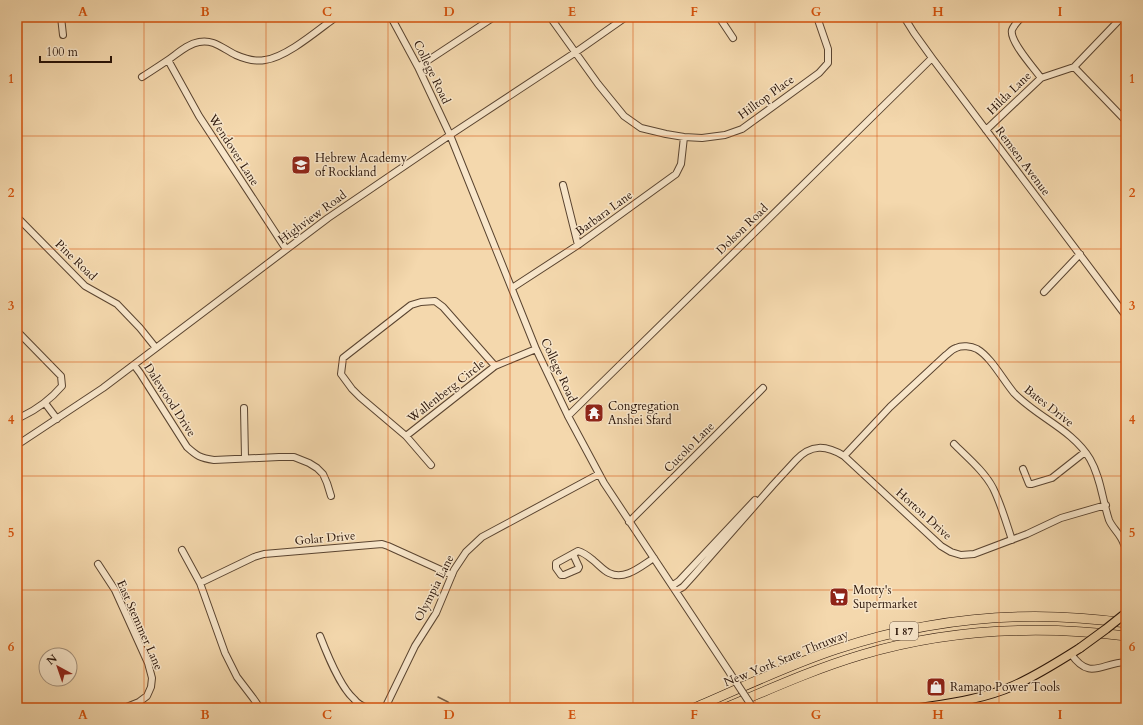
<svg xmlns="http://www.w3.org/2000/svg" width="1143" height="725" font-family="Cardo,serif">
  <rect width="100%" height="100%" fill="#f4d8ad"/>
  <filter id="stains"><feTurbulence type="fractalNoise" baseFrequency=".005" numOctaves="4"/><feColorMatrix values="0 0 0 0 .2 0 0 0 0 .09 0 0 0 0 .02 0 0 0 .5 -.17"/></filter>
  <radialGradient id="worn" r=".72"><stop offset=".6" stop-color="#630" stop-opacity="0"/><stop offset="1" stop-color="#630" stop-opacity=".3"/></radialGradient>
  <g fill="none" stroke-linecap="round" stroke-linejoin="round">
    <path stroke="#786149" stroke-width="1.5" d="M438,697L448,702L453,708"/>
    <defs>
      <path id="minor" d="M61,17L63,35
        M391,17L418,67L450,135L536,349L568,416L604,483L730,673
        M550,17L598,84L624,116L641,128L666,134L684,137L702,138L725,135L742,129L819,73L828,63V49L817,17
        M719,17L733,38
        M904,17L914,33L932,58L1126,316
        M1022,17C1018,21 1014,25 1012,30C1009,41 1034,68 1041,78
        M168,60L199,116L286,249
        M418,67L494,17
        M1074,67L1126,121
        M142,77C150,72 159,66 168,60C177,54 187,44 199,42C214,39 223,49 236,55C245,59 255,62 265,60C287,57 318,30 336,17
        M986,130L1041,78L1074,67L1122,17
        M563,185L578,245
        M17,217L85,286L117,304L140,328L156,348
        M512,288L578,245L676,174L681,164L684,137
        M1044,292L1080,254
        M17,331L61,376L62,386C50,400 38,409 21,417L17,416
        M134,365L140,373L187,447C197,456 200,458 214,460L279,457H294L309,463L317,468L323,474L327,483L331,496
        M45,403L57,419
        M244,408L245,458
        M568,416L932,58
        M406,436L495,366L536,349
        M954,444C967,457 984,471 993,488C1001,504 1006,522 1012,540
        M17,445L103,388L328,218L450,135L576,52L626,17
        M844,456L890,407L946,355C949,353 952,349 956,348C962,345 971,346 977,349C991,357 1003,380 1014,393C1037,417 1073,430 1090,459C1101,478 1102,499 1109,520C1112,527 1117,531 1121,538C1123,541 1124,545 1126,549
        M431,465L406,436L360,397L352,389L341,374L343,358L411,305L421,302L435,301L443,307L495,366
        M1023,469L1029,484H1032L1052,478L1085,452
        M629,522L763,388
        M182,550L200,583L225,653L237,677L253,698L260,708
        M573,554L579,567L578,569L564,575H561L556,568V563L558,562L578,551C585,553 589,557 594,561C599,565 603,570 609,573C625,581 641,566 654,558
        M98,564L115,590L148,663L152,678L151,687L147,696L139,702L124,708
        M200,583L254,557L264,554L382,544L388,546L452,575
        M673,585L679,581L755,500
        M676,591L683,587L693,576L773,485L796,460C811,444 826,445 844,456L941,546L951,552L961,555L974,554L1027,534L1061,518L1106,505
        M320,636C327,654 340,687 354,699C357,703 362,706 367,708
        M1071,654C1090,681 1101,663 1126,662
        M17,707L18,708
        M385,708L415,646L436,613L454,570L466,552L482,537L599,474"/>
      <path id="major" d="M920,708C952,703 983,699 1013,686C1036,676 1058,662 1080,648"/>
      <path id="highway" d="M694,708C741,688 788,665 837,649C930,618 1029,609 1126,623
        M725,708C770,689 814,669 861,655C948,629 1036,625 1126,636"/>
    </defs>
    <use href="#minor" stroke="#5a4430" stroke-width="8"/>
    <use href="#major" stroke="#271207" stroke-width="10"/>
    <use href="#highway" stroke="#271207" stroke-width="10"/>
    <use href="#minor" stroke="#f8e6ca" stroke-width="6"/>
    <use href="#major" stroke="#f4d8ad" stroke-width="8"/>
    <use href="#highway" stroke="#f4d8ad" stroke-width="9"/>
    <defs>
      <path id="minor-bridge" d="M730,673L753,708"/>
      <path id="major-bridge" d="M1080,648L1106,629L1126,613"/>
    </defs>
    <use href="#minor-bridge" stroke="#5a4430" stroke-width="8" stroke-linecap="butt"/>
    <use href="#major-bridge" stroke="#271207" stroke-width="10" stroke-linecap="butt"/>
    <use href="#minor-bridge" stroke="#f8e6ca" stroke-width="6"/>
    <use href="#major-bridge" stroke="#f4d8ad" stroke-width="8"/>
  </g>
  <path fill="none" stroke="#d5520c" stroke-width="1" stroke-opacity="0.55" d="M144,17V708M266,17V708M388,17V708M510,17V708M633,17V708M755,17V708M877,17V708M999,17V708M17,136H1126M17,249H1126M17,362H1126M17,476H1126M17,590H1126"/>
  <defs>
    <symbol id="school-square" viewBox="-11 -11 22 22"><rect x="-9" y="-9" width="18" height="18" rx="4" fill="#8f2418" stroke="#f8e6ca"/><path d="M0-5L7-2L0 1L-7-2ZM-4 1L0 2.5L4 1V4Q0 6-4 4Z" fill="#fff"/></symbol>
    <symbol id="temple-square" viewBox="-11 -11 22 22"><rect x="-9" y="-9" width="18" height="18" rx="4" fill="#8f2418" stroke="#f8e6ca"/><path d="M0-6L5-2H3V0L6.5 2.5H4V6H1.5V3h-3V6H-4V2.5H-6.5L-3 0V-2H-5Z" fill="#fff"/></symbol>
    <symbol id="supermarket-square" viewBox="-11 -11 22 22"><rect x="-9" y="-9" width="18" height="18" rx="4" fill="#8f2418" stroke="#f8e6ca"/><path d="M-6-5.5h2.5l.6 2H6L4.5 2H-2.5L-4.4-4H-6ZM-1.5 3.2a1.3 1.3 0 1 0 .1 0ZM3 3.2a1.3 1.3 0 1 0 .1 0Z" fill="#fff"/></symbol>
    <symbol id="shop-square" viewBox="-11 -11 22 22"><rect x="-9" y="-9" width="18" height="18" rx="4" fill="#8f2418" stroke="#f8e6ca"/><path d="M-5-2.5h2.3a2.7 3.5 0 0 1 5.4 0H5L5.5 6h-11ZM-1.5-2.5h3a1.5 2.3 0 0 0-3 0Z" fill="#fff"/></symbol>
  </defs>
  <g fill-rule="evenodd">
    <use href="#school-square" x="290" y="154" width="22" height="22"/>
    <use href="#temple-square" x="583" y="402" width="22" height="22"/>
    <use href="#supermarket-square" x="828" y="586" width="22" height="22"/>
    <use href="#shop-square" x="925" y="676" width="22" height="22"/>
  </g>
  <g text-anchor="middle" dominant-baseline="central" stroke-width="3" stroke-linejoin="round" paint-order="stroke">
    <rect fill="#f8e6ca" stroke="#665242" stroke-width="1" x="890" y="622" width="28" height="18" rx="3"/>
    <g font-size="11" font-weight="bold" fill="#271207">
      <text x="904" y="631">I 87</text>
    </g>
    <g font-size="12" fill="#271207" stroke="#f8e6ca">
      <text transform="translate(432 72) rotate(64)">College Road</text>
      <text transform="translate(1009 93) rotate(-44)">Hilda Lane</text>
      <text transform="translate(766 97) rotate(-36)">Hilltop Place</text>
      <text transform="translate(234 150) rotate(57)">Wendover Lane</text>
      <text transform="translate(1023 161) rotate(53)">Remsen Avenue</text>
      <text transform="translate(604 213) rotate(-36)">Barbara Lane</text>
      <text transform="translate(312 217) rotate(-36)">Highview Road</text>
      <text transform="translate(742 229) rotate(-44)">Dolson Road</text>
      <text transform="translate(76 260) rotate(44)">Pine Road</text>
      <text transform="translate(559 370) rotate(65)">College Road</text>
      <text transform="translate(446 391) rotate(-38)">Wallenberg Circle</text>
      <text transform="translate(170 400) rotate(57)">Dalewood Drive</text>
      <text transform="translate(1049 406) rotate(38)">Bates Drive</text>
      <text transform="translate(689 447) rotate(-45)">Cucolo Lane</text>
      <text transform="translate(924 514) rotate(42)">Horton Drive</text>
      <text transform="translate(325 538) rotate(-5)">Golar Drive</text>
      <text transform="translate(434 588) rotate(-63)">Olympia Lane</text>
      <text transform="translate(140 625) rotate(66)">East Stemmer Lane</text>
      <text transform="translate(786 658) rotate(-22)">New York State Thruway</text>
    </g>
    <g font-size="12" fill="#271207" stroke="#f8e6ca" text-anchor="start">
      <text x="315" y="158">Hebrew Academy<tspan x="315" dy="14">of Rockland</tspan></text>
      <text x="608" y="406">Congregation<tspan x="608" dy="14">Anshei Sfard</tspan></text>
      <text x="853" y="590">Motty's<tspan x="853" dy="14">Supermarket</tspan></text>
      <text x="950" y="687">Ramapo Power Tools</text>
    </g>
  </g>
  <rect width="1143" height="725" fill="none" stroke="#f4d8ad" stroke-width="44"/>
  <g transform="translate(58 667) rotate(320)"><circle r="19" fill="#f8e6ca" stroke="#a4917c"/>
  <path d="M0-3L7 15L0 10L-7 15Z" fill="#8f2418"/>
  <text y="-6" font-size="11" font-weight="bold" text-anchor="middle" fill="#271207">N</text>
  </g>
  <path d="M40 56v6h71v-6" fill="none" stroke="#271207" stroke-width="2"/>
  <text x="46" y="56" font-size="12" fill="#271207" stroke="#f8e6ca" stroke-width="3" paint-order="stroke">100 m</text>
  <rect x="22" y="22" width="1099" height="681" fill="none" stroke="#d5520c" stroke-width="1.5"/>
  <g font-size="13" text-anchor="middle" font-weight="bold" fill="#d5520c">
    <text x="83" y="16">A</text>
    <text x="205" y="16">B</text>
    <text x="327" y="16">C</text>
    <text x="449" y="16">D</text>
    <text x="572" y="16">E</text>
    <text x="694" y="16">F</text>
    <text x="816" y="16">G</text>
    <text x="938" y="16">H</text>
    <text x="1060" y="16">I</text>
    <text x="11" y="83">1</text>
    <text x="1132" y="83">1</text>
    <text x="11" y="197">2</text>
    <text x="1132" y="197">2</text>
    <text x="11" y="310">3</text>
    <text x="1132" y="310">3</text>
    <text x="11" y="424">4</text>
    <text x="1132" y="424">4</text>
    <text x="11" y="537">5</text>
    <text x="1132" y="537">5</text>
    <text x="11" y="651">6</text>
    <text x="1132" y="651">6</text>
    <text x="83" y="719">A</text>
    <text x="205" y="719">B</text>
    <text x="327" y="719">C</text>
    <text x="449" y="719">D</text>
    <text x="572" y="719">E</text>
    <text x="694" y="719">F</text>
    <text x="816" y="719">G</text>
    <text x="938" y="719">H</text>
    <text x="1060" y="719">I</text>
  </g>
  <rect width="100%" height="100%" filter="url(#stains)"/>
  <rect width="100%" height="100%" fill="url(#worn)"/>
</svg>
